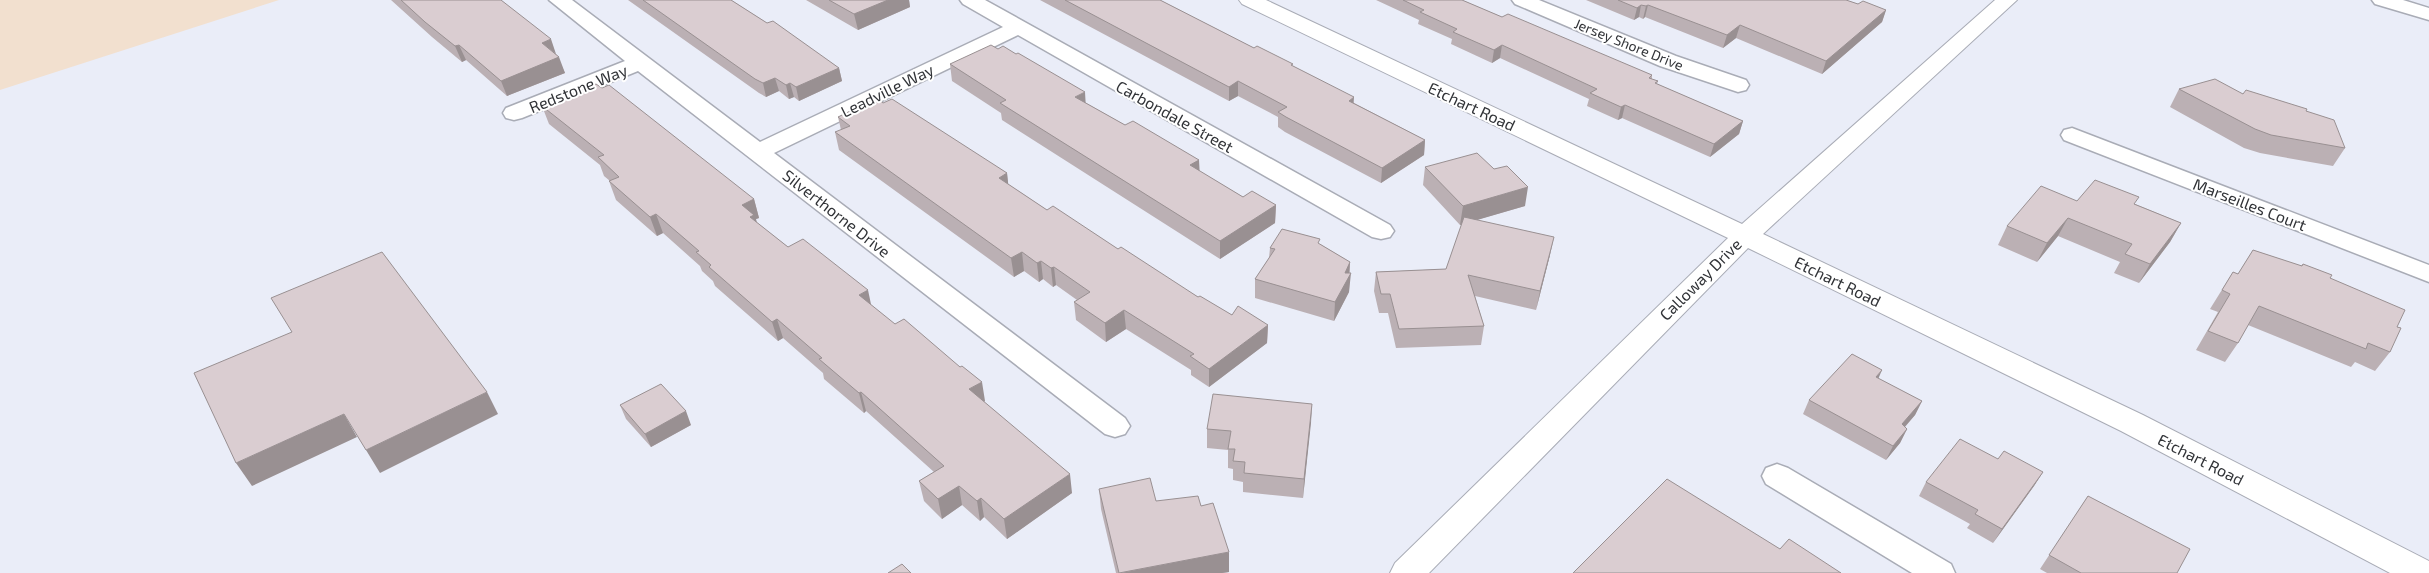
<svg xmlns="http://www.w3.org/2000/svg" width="2429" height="573" font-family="'Exo 2',sans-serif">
  <rect width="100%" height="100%" fill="#eaedf8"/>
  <path fill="#f2e0cf" d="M0,0H279L0,90Z"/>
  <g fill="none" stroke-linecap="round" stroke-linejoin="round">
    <defs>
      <path id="street" d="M549,0H572L760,142L1003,27L963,4L960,0H985L1390,225L1394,231L1390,237L1381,239L1372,237L1018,35L774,153L1125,418L1130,426L1125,434L1115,437L1105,434L638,71L522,118L514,120L506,118L503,113L506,108L625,61Z
        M1512,0H1539L1676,56L1746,80L1749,85L1746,90L1738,92L1660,66L1515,4Z
        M2372,0H2403L2429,8V20L2375,4Z
        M2072,128L2429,265V282L2064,140L2061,135L2064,130Z
        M1777,464L1788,468L1951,564L1955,573H1912L1766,484L1762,476L1766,468Z"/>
      <path id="secondary" d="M1239,0H1266L1742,224L1995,0H2017L1763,234L2143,415L2429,561V573H2390L2121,431L1748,248L1429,573H1390L1395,563L1728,238L1242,4Z"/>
    </defs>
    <use href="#street" stroke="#a9acb6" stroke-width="3"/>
    <use href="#secondary" stroke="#a9acb6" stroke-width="2"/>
    <use href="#street" fill="#fff" fill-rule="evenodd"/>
    <use href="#secondary" fill="#fff" fill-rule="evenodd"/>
  </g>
  <path fill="#bbb0b4" d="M391,0H501L556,54L565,73L507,96L466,60L462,62L432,37Z
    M628,0H731L767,23L839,68L842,81L799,101L794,97L789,99L779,91L766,97L759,93Z
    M806,0H909L910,7L858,30Z
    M1040,0H1160L1254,48L1293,66L1354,103L1425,140L1424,155L1381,183L1285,132L1278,127V117L1238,96L1229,101Z
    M1376,0H1462L1502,17L1652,75V79L1658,81L1657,84L1743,121L1739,134L1710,157L1622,118L1618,120L1587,106L1589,99L1500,58L1492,63L1451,44L1452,39L1418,24L1419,20Z
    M1586,0H1846L1858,4L1886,10L1882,22L1822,74L1736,38L1723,48L1645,17L1643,19L1639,17L1634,20Z
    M950,64L1086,103L1125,125L1199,160V171L1243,197L1276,205L1275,223L1220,259L1002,120L1001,113L952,81Z
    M2179,89L2243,94L2306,111L2345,148L2333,166L2260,153L2244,148L2170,107Z
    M883,103L1007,173L1008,184L1047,210L1118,249L1198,297L1232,315L1268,325L1267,343L1209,387L1191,375V370L1126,329L1106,342L1076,320L1074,302L1077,300L1056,285L1053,287L1043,279L1039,282L1024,271L1014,277L839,150L835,132L841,130L838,117Z
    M542,106L754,199L759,218L756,219V222L788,247L871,305L985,401L984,402L1072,493L1007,539L984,517L980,521L962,505L942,519L924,501L919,481L934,472L866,411L864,413L824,379L823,373L783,338L778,341L715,286L713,281L702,271L700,266L663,233L657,236L616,200L609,181H610L604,176L600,165L549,124Z
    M1425,167L1525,206L1476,220L1550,255L1536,310L1475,296L1484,326L1481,345L1396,348L1388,313H1379L1374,291L1376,272L1446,269L1462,224L1460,225L1423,185Z
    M2077,201L2135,204L2181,223L2170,242L2139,283L2114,273L2120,262L2058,236L2037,262L1998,245L2007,226Z
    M1320,244L1350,262L1349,292L1334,321L1255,298V279L1269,258L1270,248Z
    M2253,250L2301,266L2303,264L2330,278L2397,327L2390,352L2375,371L2355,362L2351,367L2248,325L2238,343L2225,362L2196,350L2218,312L2210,309L2233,272L2238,274Z
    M1878,379L1922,401L1915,415L1905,427L1907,429L1900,443L1886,460L1803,414L1809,400Z
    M1312,404L1303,498L1243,492V482L1233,480V469L1228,468V450L1207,448V429Z
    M620,405L691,425L651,447L626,419Z
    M1998,459L2043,472L2034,486L1993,543L1967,528L1970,524L1919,496L1926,482Z
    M1099,489L1156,501L1201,506L1229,572L1222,573H1116L1101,509Z
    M2088,496L2177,573H2047L2040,569Z"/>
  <path fill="#999092" d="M888,0H909L910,7L858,30L854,14Z
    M1641,5L1639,17L1634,20L1637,8Z
    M1648,5L1645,17L1643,19L1646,6Z
    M1886,10L1882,22L1822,74L1826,61Z
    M1740,25L1736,38L1723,48L1727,35Z
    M551,39L556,54L542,43Z
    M459,45L466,60L462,62L455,46Z
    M1502,45L1500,58L1492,63L1494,50Z
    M559,57L565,73L507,96L501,81Z
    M839,68L842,81L799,101L796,87Z
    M775,78L779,91L766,97L763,83Z
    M1238,81V96L1229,101V87Z
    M790,83L794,97L789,99L786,85Z
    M1085,92L1086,109L1075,97Z
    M1354,97L1353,112L1349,101Z
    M1625,105L1622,118L1618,120L1621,107Z
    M1743,121L1739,134L1710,157L1714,144Z
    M1425,140L1424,155L1381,183L1382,168Z
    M1199,160L1200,178L1190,165Z
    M1007,173L1009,191L999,178Z
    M1528,187L1525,206L1460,225L1463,206Z
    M754,199L759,218L756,219L760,234L742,205Z
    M1276,205L1275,223L1220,259V241Z
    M656,214L663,233L657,236L650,217Z
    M2068,218L2058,236L2037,262L2047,243Z
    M2181,223L2170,242L2139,283L2150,264Z
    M1554,237L1550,255L1536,310L1540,291Z
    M1022,252L1024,271L1014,277L1011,258Z
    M1041,261L1043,279L1039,282L1037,263Z
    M1350,262L1349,276L1351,273L1349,292L1334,321L1335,302L1345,273Z
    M1054,267L1056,285L1053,287L1051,268Z
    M868,290L872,309L859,295Z
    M1124,310L1126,329L1106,342L1105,323Z
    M777,319L783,338L778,341L772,322Z
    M1268,325L1267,343L1209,387V369Z
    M1882,370L1876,384V377Z
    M982,382L985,401L972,409L969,389Z
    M487,392L498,414L380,473L366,450Z
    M861,392L866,411L864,413L859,393Z
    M1922,401L1915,415L1895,438L1902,424Z
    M1312,404L1311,423L1303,498L1304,479Z
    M686,411L691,425L651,447L645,434Z
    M344,414L357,437L252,486L236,463Z
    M1907,429L1900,443L1886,460L1893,446Z
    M2043,472L2034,486L1993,543L2002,529Z
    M1070,474L1072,493L1007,539L1004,519Z
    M959,486L962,505L942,519L938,499Z
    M981,498L984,517L980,521L977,501Z
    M1229,552V572L1222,573H1121Z"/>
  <path fill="#dacdd1" stroke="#999092" d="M401,0H501L551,39L542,43L559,57L501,81L459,45L455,46L425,22Z
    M643,0H731L767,23L773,21L839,68L796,87L790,83L786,85L775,78L763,83L755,79Z
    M829,0H888L854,14Z
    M1065,0H1160L1254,48L1257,46L1293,64L1291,65L1354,97L1349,101L1425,140L1382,168L1286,117L1278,112L1287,107L1238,81L1229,87Z
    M1403,0H1462L1502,17L1508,14L1652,75L1649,78L1658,81L1655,83L1743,121L1714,144L1625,105L1621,107L1590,93L1597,89L1502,45L1494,50L1453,32L1457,29L1420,12L1424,10Z
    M1618,0H1846L1858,4L1863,1L1886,10L1826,61L1740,25L1727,35L1648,5L1646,6L1641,5L1637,8Z
    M991,45L998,49L1003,46L1016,54L1018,53L1085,92L1075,97L1125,125L1133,121L1199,160L1190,165L1243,197L1252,191L1276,205L1220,241L1000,103L1006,100L950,64Z
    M2215,79L2243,94L2246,90L2307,109L2306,111L2334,120L2345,148L2271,135L2255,129L2179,89Z
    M596,84L602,88L609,85L754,199L742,205L754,215L750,217L788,247L803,239L868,290L859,295L895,324L904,319L960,367L962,366L982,382L969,389L1070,474L1004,519L981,498L977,501L959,486L938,499L919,481L944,466L861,392L859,393L819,359L822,358L777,319L772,322L709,267L711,265L696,252L699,251L656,214L650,217L609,181L619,177L598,157L604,155L542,106Z
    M877,98L883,103L892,99L1007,173L999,178L1047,210L1053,206L1118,249L1121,247L1198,297L1200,296L1232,315L1238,306L1268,325L1209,369L1190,356L1194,354L1124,310L1105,323L1074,302L1090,292L1054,267L1051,268L1041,261L1037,263L1022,252L1011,258L835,132L850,126L838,117Z
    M1477,153L1494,169L1507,166L1528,187L1463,206L1425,167Z
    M2095,180L2139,197L2134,204L2181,223L2150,264L2125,254L2132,244L2068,218L2047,243L2007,226L2041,186L2077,201Z
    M1464,217L1554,237L1540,291L1468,275L1484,326L1399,329L1390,294H1381L1376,272L1446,269Z
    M1282,229L1320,239L1318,243L1350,262L1345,273H1351L1335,302L1255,279L1275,249L1270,248Z
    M2253,250L2302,266L2303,264L2332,275L2330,278L2405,310L2397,327L2401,328L2390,352L2368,343L2366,349L2259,306L2238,343L2208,331L2230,294L2222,290L2233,272L2238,274Z
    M382,252L487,392L366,450L344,414L236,463L194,373L292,332L271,298Z
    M1852,354L1882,370L1876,377L1922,401L1902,424L1907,429L1893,446L1809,400Z
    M661,384L686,411L645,434L620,405Z
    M1213,394L1312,404L1304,479L1244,473L1245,462L1233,461L1235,449H1228L1231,431L1207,429Z
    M1960,439L1998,459L2004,451L2043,472L2002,529L1975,514L1978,510L1926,482Z
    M1150,478L1156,501L1198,496L1201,506L1213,503L1229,552L1119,573L1099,489Z
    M1667,479L1780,549L1789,539L1841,573H1573Z
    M2088,496L2190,549L2177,573H2081L2049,555Z
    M902,564L911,573H888Z"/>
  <g text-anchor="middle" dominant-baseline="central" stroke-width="4" stroke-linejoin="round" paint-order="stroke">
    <g font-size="14" fill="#313337" stroke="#fff">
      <text transform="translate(1629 44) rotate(22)">Jersey Shore Drive</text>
    </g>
    <g font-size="16" fill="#313337" stroke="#fff">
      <text transform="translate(578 88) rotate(-22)">Redstone Way</text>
      <text transform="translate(887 90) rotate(-26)">Leadville Way</text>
      <text transform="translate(1472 106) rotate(25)">Etchart Road</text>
      <text transform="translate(1175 116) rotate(29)">Carbondale Street</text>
      <text transform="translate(2250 204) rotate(21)">Marseilles Court</text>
      <text transform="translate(837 213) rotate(38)">Silverthorne Drive</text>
      <text transform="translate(1700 279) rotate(-45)">Calloway Drive</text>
      <text transform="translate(1838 281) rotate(26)">Etchart Road</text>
      <text transform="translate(2201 459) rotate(27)">Etchart Road</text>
    </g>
  </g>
</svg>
